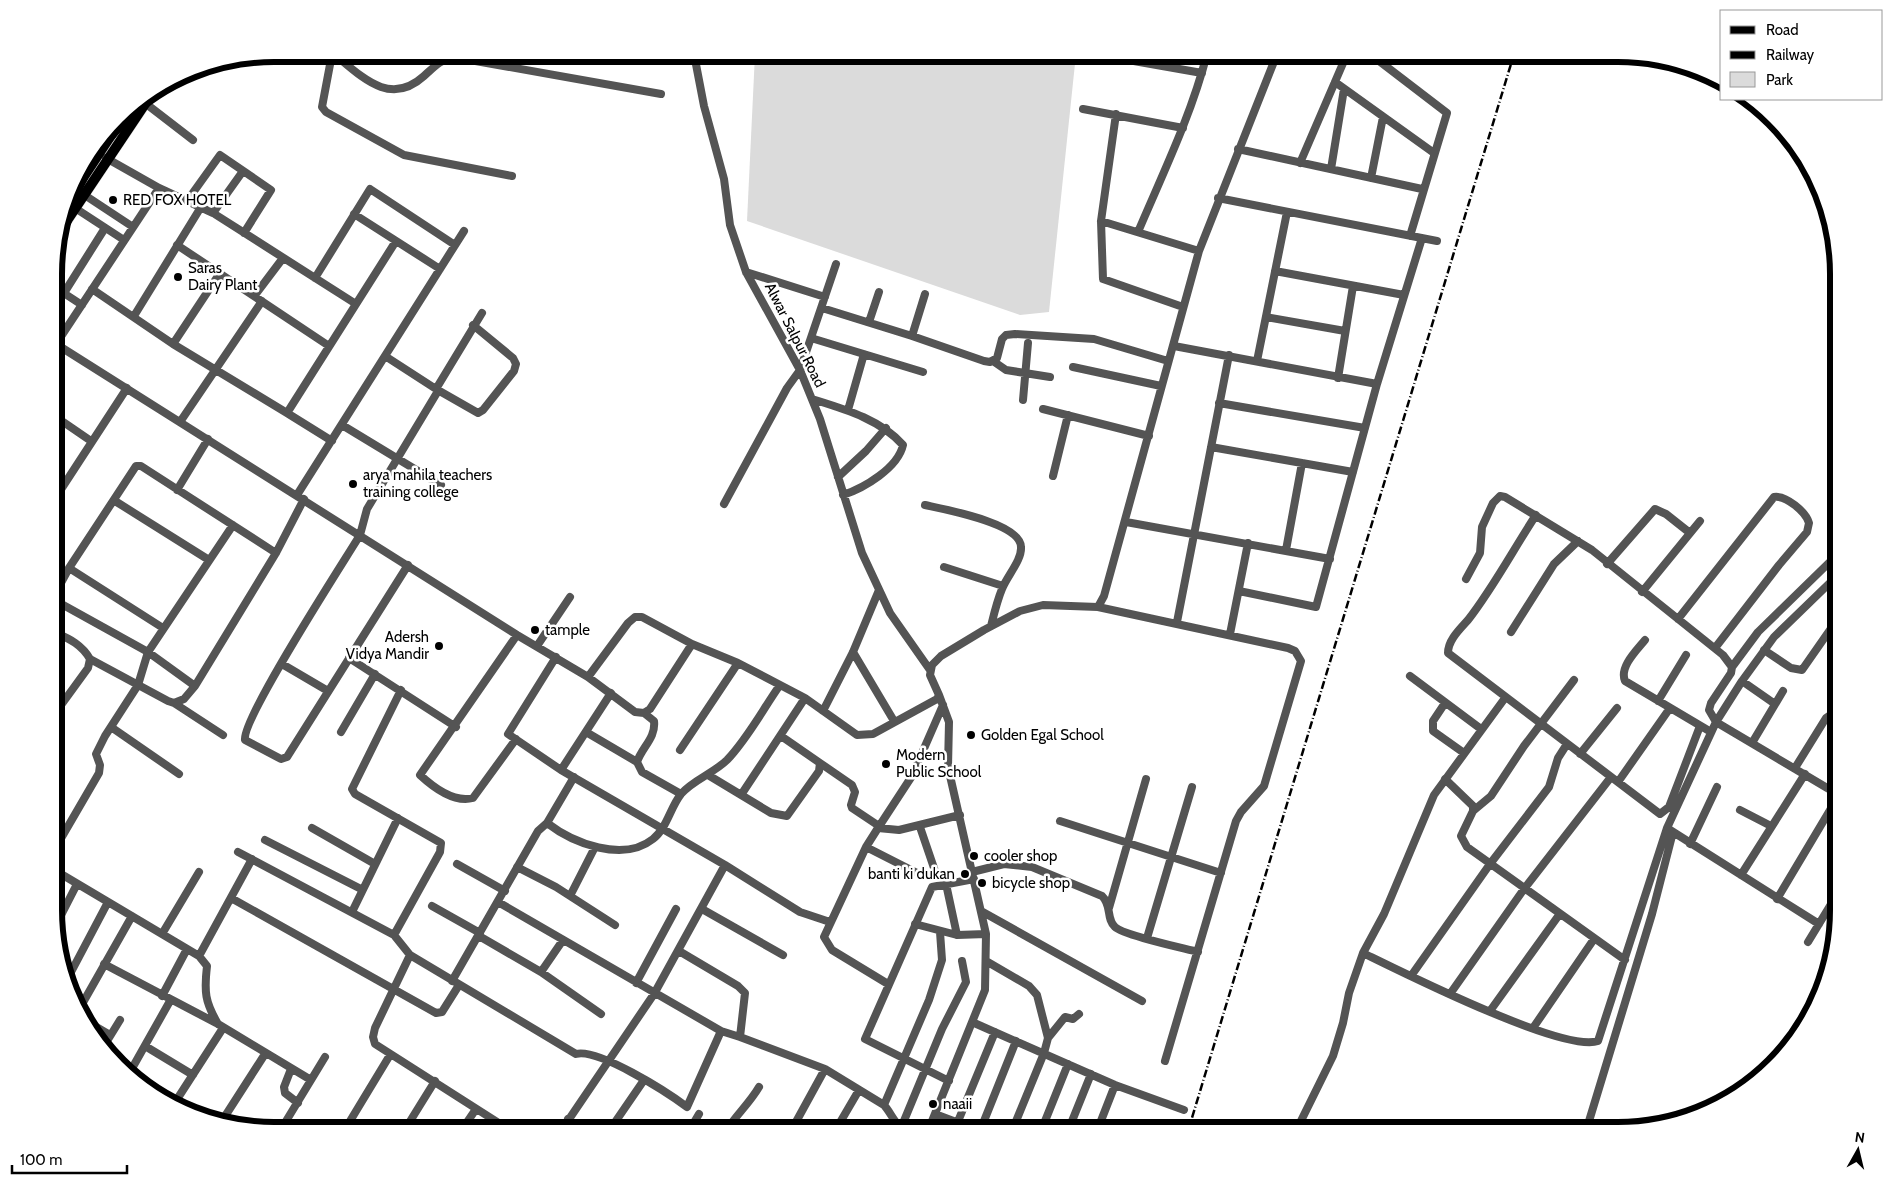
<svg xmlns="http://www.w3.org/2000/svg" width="1893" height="1185" font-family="Cabin,sans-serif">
  <rect width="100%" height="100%" fill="#fff"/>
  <path fill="#dbdbdb" d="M755,54H1076L1049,312L1020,315L747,221Z"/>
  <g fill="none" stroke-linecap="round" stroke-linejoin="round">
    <defs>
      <path id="major" d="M71,196L129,108
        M60,231L151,95"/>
    </defs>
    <use href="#major" stroke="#dbdbdb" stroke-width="11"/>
    <path stroke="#545454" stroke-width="8" d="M332,54L322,107L326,112L404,155L512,176
      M334,54C362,77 390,107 424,76C433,68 441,59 453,57L661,94
      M694,54L704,106L724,179L730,225L746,272L800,370L820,419L862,553L890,613L930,670
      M1094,54L1202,73
      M1370,54L1447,113L1410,236
      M1335,82L1434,153
      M145,103L193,140
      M1083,109L1183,128
      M1116,114L1101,221L1103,279L1183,307
      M1238,149L1422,189
      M106,158L159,188L213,213L356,304
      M1300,163L1347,54
      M1331,169L1344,89
      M1371,178L1383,117
      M83,194L133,227
      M1218,198L1437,241
      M187,201L220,155L271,190L244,233
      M75,208L124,240
      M213,213L243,171
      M354,214L440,269
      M1101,221L1199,251
      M1138,232C1163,173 1191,116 1207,54
      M177,245L329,346
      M1275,271L1404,295
      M746,272L825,297
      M315,278L370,189L455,245
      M56,288L82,305
      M92,289L173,344L287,413
      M64,293L105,228
      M255,295L283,258
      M822,308L912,336L984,361L990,362L997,358L1002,339L1006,335L1015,334L1094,339L1168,361
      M134,316L201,207
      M1266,317L1345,331
      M869,322L879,292
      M912,336L925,294
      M811,338L923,372
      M56,344L517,635L588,677L635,712L644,713L650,709L692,644L738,663L805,698L857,735L873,734L937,699L939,695L930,675L932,665L941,656L984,630L1020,611L1043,605L1098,607L1104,596L1199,251L1277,54
      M56,344L159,188
      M173,344L220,273
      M1174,346L1377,384
      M385,356L436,389L478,413L483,410L514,371L516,364L513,358L473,325
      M993,361L1006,370L1050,377
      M1257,361L1287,212
      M1073,367L1161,386
      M1338,378L1353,286
      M436,389L482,313
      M812,399C844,409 880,419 903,445C898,468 864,488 843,495
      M1023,400L1028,343
      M1219,403L1365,428
      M1043,409L1149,436
      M848,410L864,354
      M56,417L91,441
      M180,422L262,301
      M342,425L441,485
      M332,441L287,413L396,241
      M1211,447L1353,472
      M1053,476L1068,415
      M838,477L866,451L886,428
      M177,490L208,439
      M297,495L464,231
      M56,497L127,388
      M115,501L209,560
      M724,504L787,388L800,370L836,264
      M925,505C943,509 1021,523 1021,547C1022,560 1007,576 1002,589C997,601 994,614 991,626
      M1536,515C1513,550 1493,588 1468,620C1460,629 1448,640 1448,653L1660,814L1669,807L1700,726
      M1126,522L1330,559
      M1286,550L1302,463
      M1607,564L1655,509L1666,514L1690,533
      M408,565L287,757L281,759L245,740C241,720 343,563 360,535L367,509L438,391
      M944,567L1003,586
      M69,568L163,628
      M1466,579L1480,553L1482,527L1493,503L1500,496L1505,497L1592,550L1723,655L1732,667L1731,673L1711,703L1709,710L1716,722L1839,795
      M1239,591L1316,607L1377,384L1422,238
      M56,592L69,568L136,466H141L276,553
      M1642,592L1700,521
      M56,601L148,652L195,686
      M1098,607L1288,648L1295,651L1301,661L1264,786L1241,812L1236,821L1165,1061
      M1678,619L1774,497C1786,495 1806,512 1809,523L1807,532L1779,565L1715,648
      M1177,622L1229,355
      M1511,632L1554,564L1578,541
      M56,633C70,639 82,645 90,659L88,668L56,712
      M1230,634L1248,543
      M1645,640C1637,650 1619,667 1625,681L1711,732
      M537,646L570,597
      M1764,650L1791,668L1802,670L1839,617
      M853,652L894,721
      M556,657L508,734L561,770L725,865L800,912L830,922
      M349,658L456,727
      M90,659L168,701L174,703L184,699L195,686L276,553L304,499
      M282,664L328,691
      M1732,667L1758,632L1839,553
      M1410,676L1481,729
      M588,677L628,623L635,617H642L692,644
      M1742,681L1775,704
      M1658,701L1686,655
      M174,703L223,735
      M1445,703L1433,721V731L1464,753
      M823,711L853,652L879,590
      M644,713L654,721C656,738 642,747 637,762L642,772L681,794
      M111,727L179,774
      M341,732L375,674
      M586,732L637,762
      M516,739L473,798C454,803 434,788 420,775L517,635
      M1752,743L1783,691
      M680,750L738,663
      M1580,754L1617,708
      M820,763L852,785L855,792L851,805L852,808L879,826
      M1795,768L1826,718L1839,709
      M561,770L611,693
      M708,775L771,813L787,816L819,771L820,763L781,736
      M1445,779L1473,806V811L1461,836L1467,847L1625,960
      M1618,782L1670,708
      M741,795L805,698
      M1740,810L1771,826
      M1473,811L1491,796L1524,746L1574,680
      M1060,821L1221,873
      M547,823C573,843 623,863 653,839C667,828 670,808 681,794C693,780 714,773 727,760C748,738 763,709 780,685
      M920,827L935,871
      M312,828L375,864
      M878,828L912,776L943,705
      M1670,830L1819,924
      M265,840L361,889
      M1690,844L1717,787
      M56,847L99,773L100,765L96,754L105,736L138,685L148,652L233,525
      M866,847L923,876
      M238,852L394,935L410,955L576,1054C598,1048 667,1092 687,1107L721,1031
      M457,864L505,891
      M517,867L556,887L615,925
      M56,871L199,956L207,966C204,992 205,1002 218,1024
      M972,872L1004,864L1032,867L1102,896C1112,905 1106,919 1115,927C1123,935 1183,948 1198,952
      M1741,875L1805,774
      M946,884L957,935
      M570,896L595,847
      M231,898L436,1013L442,1012L459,985
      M1777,899L1839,795
      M498,902L721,1031L740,1037L825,1069L884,1105C892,1114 895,1126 907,1131
      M432,906L480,933
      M1109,908L1146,779
      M702,909L783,955
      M981,911L1142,1001
      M352,912L398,818
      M915,924L957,935L986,934
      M56,925L77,884
      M162,934L199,872
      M394,935L440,852L441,843L355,794L352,789L401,690
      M479,936L541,972L601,1014
      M1147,938L1192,787
      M1808,942L1839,891
      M679,951L738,986L745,993L740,1037
      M1363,953C1402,972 1563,1053 1598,1041L1667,828L1716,722L1742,681L1774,637L1839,574
      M410,955L375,1028L373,1037L375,1044L511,1131
      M199,956L252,859
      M986,961L1029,986L1037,995L1048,1038L1044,1053L1012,1131
      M104,964L218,1024L311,1080
      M541,972L563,940
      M70,974L108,902
      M1411,976L1490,864L1549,787L1558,758L1567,744
      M452,981L538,831L547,823L574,777
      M636,983L676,909
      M888,984L832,950L824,937L866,847L878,828L899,830L960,815
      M1450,994L1524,889L1611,777
      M162,996L187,949
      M81,1006L132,916
      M1490,1011L1559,915
      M86,1021L110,1035
      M972,1022L1115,1085L1184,1110
      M1533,1028L1594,939
      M1048,1038L1065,1017L1073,1019L1079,1014
      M104,1046L120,1020
      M145,1046L193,1075
      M291,1069L284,1087L285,1093L298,1103
      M130,1072L170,1001
      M949,1081L865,1039L932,887L974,879
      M174,1104L223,1028
      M884,1105L929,1000L942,960L940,932
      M935,1114L980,1131L1016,1041
      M568,1119L587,1131
      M220,1124L265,1054
      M901,1128L942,1029L966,982L962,961
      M280,1131L325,1057
      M344,1131L390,1055
      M404,1131L435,1081
      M461,1131L476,1109
      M561,1131L654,994L725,865
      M609,1131L644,1080
      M689,1131L699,1114
      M726,1131C736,1115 749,1104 759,1087
      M791,1131L825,1069
      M835,1131L859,1090
      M928,1131L985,990L986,934L948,767L949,722L939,695
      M954,1131L995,1032
      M1041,1131L1068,1064
      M1068,1131L1091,1074
      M1097,1131L1115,1085
      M1160,1131L1164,1126
      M1296,1131L1333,1056L1343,1023L1349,993L1363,953L1384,914L1434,795L1505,698
      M1586,1131L1652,914L1673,832"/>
    <use href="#major" stroke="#000" stroke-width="10"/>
    <path stroke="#000" stroke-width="2.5" stroke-dasharray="8 2.5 1 2.5" stroke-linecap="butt" d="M1188,1131L1514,54"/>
  </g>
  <g fill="#000" stroke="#fff" stroke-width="2">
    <circle cx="113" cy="200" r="5"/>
    <circle cx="178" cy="277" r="5"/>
    <circle cx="353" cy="484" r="5"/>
    <circle cx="535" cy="630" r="5"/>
    <circle cx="439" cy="646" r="5"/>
    <circle cx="971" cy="735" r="5"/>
    <circle cx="886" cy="764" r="5"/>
    <circle cx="974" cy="856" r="5"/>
    <circle cx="965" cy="874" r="5"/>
    <circle cx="982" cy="883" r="5"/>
    <circle cx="933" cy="1104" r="5"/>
  </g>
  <g text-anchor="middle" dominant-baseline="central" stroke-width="5" stroke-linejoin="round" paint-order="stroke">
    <g font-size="15" fill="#000" stroke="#fff" text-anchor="start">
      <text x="123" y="200">RED FOX HOTEL</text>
      <text x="188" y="268">Saras<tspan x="188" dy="17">Dairy Plant</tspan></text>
      <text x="363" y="475">arya mahila teachers<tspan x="363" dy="17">training college</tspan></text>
      <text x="545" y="630">tample</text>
      <text x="429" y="637" text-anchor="end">Adersh<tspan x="429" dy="17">Vidya Mandir</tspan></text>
      <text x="981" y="735">Golden Egal School</text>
      <text x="896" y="755">Modern<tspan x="896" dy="17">Public School</tspan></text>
      <text x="984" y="856">cooler shop</text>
      <text x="955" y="874" text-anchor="end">banti ki dukan</text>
      <text x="992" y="883">bicycle shop</text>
      <text x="943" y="1104">naaii</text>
    </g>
    <g font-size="15" fill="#000" stroke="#fff">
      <text transform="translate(795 335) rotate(63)">Alwar Salpur Road</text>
    </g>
  </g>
  <path d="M0 0H1893V1185H0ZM274 62H1618A212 212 0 0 1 1830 274V910A212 212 0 0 1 1618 1122H274A212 212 0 0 1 62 910V274A212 212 0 0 1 274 62Z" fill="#fff" fill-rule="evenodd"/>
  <path fill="none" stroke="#000" stroke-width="6" d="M274 62H1618A212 212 0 0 1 1830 274V910A212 212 0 0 1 1618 1122H274A212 212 0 0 1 62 910V274A212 212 0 0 1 274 62Z"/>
  <rect x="1720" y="10" width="162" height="90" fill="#ffffff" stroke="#999999"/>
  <rect x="1730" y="26" width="25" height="8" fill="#000000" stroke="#999999"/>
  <text x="1766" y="35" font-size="15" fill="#000000">Road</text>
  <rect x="1730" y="51" width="25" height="8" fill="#000000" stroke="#999999"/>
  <text x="1766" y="60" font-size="15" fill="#000000">Railway</text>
  <rect x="1730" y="72" width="25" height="15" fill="#dbdbdb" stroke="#999999"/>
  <text x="1766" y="85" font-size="15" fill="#000000">Park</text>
  <g transform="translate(1858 1150) rotate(8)" stroke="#ffffff" stroke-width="4" paint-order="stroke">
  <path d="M0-4L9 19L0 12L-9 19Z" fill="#000000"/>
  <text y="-8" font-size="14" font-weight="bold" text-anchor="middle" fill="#000000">N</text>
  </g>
  <path d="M12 1165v8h115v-8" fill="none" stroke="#000000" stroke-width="2.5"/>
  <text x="20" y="1165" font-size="15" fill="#000000" stroke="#ffffff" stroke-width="4" paint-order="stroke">100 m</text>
</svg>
